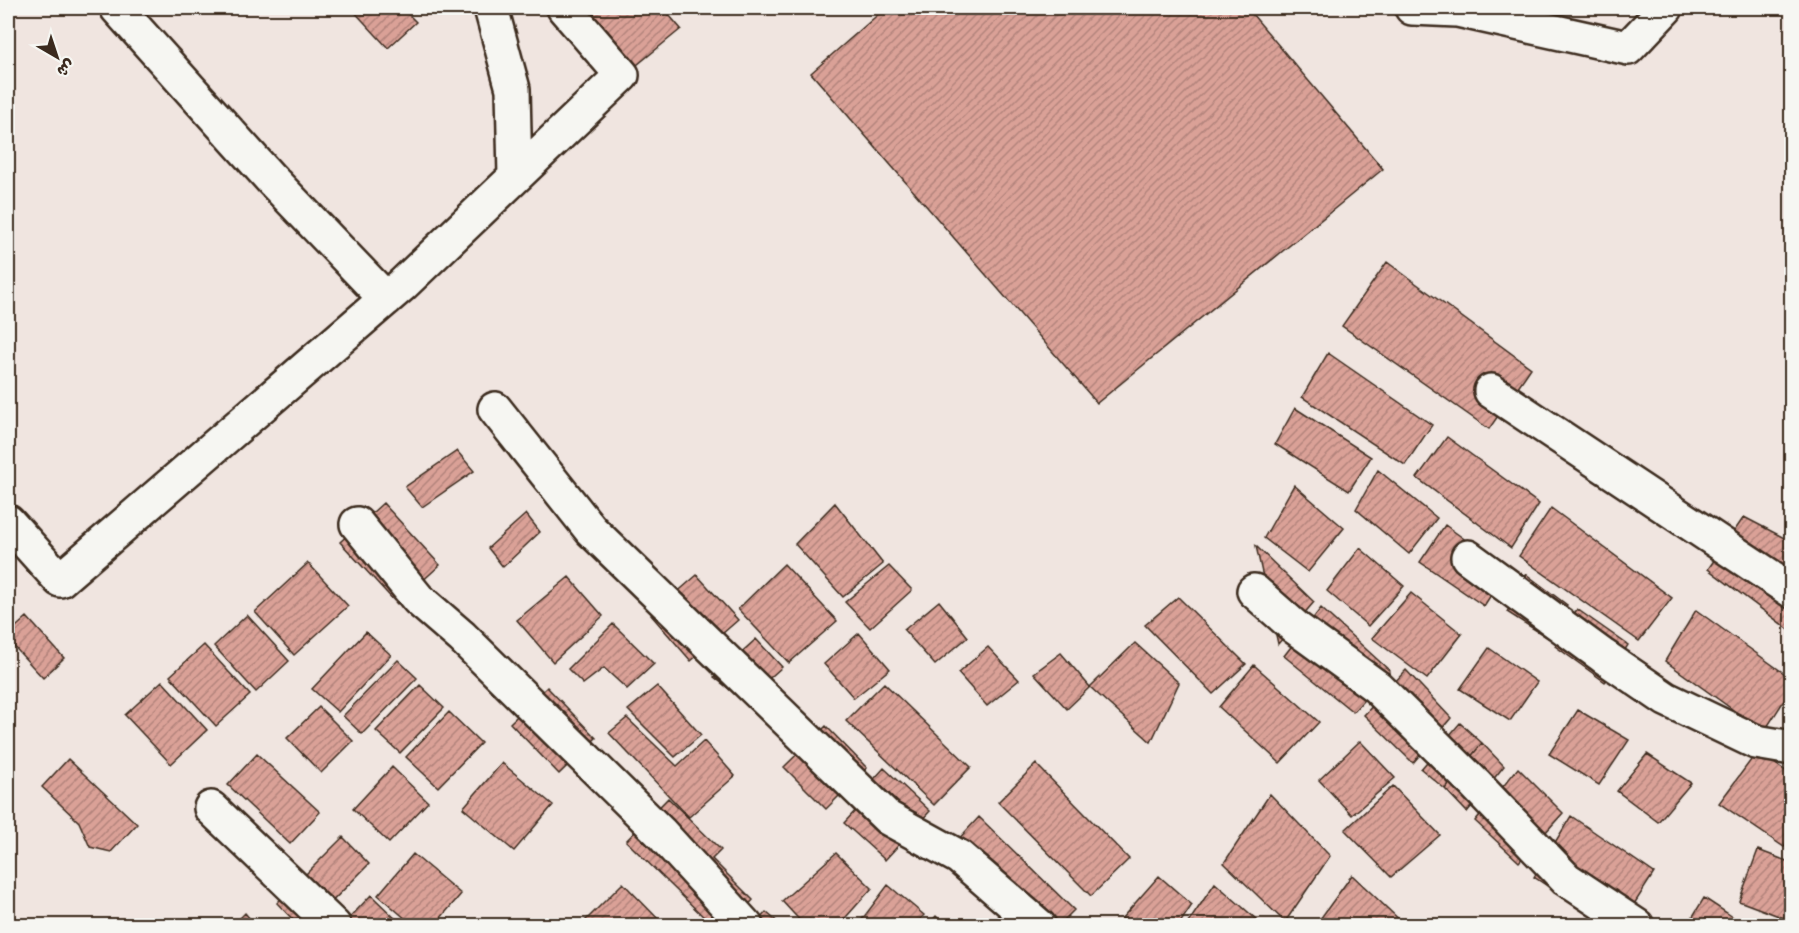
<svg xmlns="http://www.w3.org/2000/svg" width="1799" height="933" font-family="'Shantell Sans','Playpen Sans Arabic',sans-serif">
  <defs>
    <pattern id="building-hatch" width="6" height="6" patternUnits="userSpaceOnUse" patternTransform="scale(1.5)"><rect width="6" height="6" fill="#daa197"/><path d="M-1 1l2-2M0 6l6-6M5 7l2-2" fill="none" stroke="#b2837b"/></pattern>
  </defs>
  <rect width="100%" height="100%" fill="#f0e5e0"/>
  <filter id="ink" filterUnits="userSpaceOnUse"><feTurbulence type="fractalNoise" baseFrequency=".0167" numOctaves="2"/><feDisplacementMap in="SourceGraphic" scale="12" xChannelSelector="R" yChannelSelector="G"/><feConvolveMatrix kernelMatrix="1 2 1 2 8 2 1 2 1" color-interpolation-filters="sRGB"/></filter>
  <g filter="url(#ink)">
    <path fill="url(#building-hatch)" stroke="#3b2a1e" stroke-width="1.5" d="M351,8H402L416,22L388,48Z
      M574,8H663L681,29L632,69Z
      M879,8H1247L1383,169L1097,403L811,73L882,11Z
      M1387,262L1531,368L1489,429L1342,326Z
      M1328,353L1432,425L1405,465L1302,397Z
      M1295,408L1371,457L1349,491L1275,444Z
      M1447,437L1539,504L1511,548L1417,478Z
      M457,451L474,471L422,507L405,487Z
      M1378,470L1437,518L1409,554L1356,509Z
      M1294,485L1344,528L1308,572L1264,538Z
      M383,503L440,565L397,604L340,542Z
      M835,503L883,564L843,597L795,544Z
      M1551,508L1672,598L1639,641L1519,556Z
      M526,514L540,532L503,567L488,548Z
      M1744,517L1792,542V632L1708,569Z
      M1445,525L1507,570L1484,606L1420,562Z
      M1256,546L1314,602L1278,644Z
      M1360,548L1404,586L1368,626L1327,591Z
      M308,563L348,606L294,655L255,612Z
      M784,564L837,621L789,663L738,609Z
      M889,566L912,590L870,628L845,602Z
      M1526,574L1567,605L1548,638L1507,612Z
      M697,575L738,620L691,661L651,615Z
      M569,577L603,616L553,662L517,620Z
      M1411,593L1462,634L1427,679L1372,638Z
      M1178,597L1246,664L1213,694L1145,625Z
      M939,601L968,637L935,665L904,630Z
      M1321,608L1390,671L1353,712L1284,656Z
      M1577,609L1628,645L1605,682L1555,646Z
      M1696,610L1792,679V688L1764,732L1665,661Z
      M247,615L289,661L256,692L214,646Z
      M27,617L64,658L43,678L8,640V634Z
      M613,624L654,664L627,689L604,668L583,684L568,669Z
      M366,632L391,655L338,712L312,689Z
      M859,633L890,669L854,698L824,664Z
      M756,639L782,667L744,701L714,677Z
      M1135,643L1179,683L1151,742L1090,687Z
      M204,645L250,695L216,726L170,676Z
      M988,647L1019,680L987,706L958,673Z
      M1489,648L1537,682L1510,721L1460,689Z
      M1061,653L1090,687L1067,709L1034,673Z
      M398,660L417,678L362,734L343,716Z
      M1254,665L1319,722L1280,763L1219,707Z
      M1406,670L1451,718L1413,763L1364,715Z
      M162,681L207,730L171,764L125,715Z
      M884,683L971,767L934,805L846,721Z
      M420,685L444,708L400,753L376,731Z
      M657,686L701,735L675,757L628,710Z
      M547,687L596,738L559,774L510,723Z
      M319,707L353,741L321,773L287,738Z
      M1578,710L1629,740L1599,785L1549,754Z
      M449,712L481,743L438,787L406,757Z
      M627,718L677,766L704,741L735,776L689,817L609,733Z
      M1460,723L1482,743L1445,789L1421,769Z
      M826,726L867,768L826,809L784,767Z
      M1360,741L1395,778L1352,815L1319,780Z
      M1482,743L1504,766L1467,812L1445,789Z
      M1757,752L1792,775V839L1784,847L1719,803Z
      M257,754L320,812L290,844L228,785Z
      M1647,754L1691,783L1658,822L1617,791Z
      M68,759L137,824L111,852L90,847L79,822L42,787Z
      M502,763L553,805L514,851L463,808Z
      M1036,764L1129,859L1091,896L998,802Z
      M392,767L428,802L389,843L353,809Z
      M884,768L930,811L885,860L844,823L872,793L866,788Z
      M1518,768L1563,813L1519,862L1475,821Z
      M1393,786L1440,835L1391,877L1345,830Z
      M1270,794L1330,856L1285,922L1224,863Z
      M668,798L721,850L712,859L753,900L729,926H713L626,841Z
      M1571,816L1654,873L1620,926H1607L1534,877Z
      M979,817L1074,910L1058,926H1015L941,858Z
      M343,837L369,864L308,926H299L277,903Z
      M1758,850L1792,863V921L1739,901Z
      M836,853L872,888L838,926H805L782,901Z
      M413,854L461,894L434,926H414L378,895Z
      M1352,875L1406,926H1315Z
      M1159,876L1192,905L1178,926H1133L1122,918Z
      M623,883L665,926H580Z
      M1215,883L1264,926H1186Z
      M888,885L924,915L914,926H857Z
      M371,895L403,926H342Z
      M1704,898L1727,913L1746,926H1687Z
      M766,912L782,926H754Z
      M245,913L256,926H232Z
      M936,916L946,926H927Z"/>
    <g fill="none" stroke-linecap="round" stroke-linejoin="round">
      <defs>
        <path id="minor" d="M117,8L271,179L386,299
          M491,8L513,89L515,177
          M1412,8L1457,10L1628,48L1666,8
          M1491,391L1792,591
          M495,409L591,530L888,818L959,857L1039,926
          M8,522L60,580L402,285L622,75L564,8
          M357,524L418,599L462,637L660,832L746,926
          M1468,557L1603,656L1666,699L1756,742L1792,748
          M1254,591L1296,628L1377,687L1475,784L1566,879L1637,926
          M211,808L334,926"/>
      </defs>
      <use href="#minor" stroke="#3b2a1e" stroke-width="38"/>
      <use href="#minor" stroke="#f6f6f2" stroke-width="33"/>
    </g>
  </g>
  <rect width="1799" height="933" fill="none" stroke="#f6f6f2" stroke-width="30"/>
  <rect x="15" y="15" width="1769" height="903" fill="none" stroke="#3b2a1e" stroke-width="2" filter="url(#ink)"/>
  <g transform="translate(57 57) rotate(141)" stroke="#f6f6f2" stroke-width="4.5" paint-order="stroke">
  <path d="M0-4.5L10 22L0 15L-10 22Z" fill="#3b2a1e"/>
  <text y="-9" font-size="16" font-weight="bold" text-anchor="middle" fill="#3b2a1e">ش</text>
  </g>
</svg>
